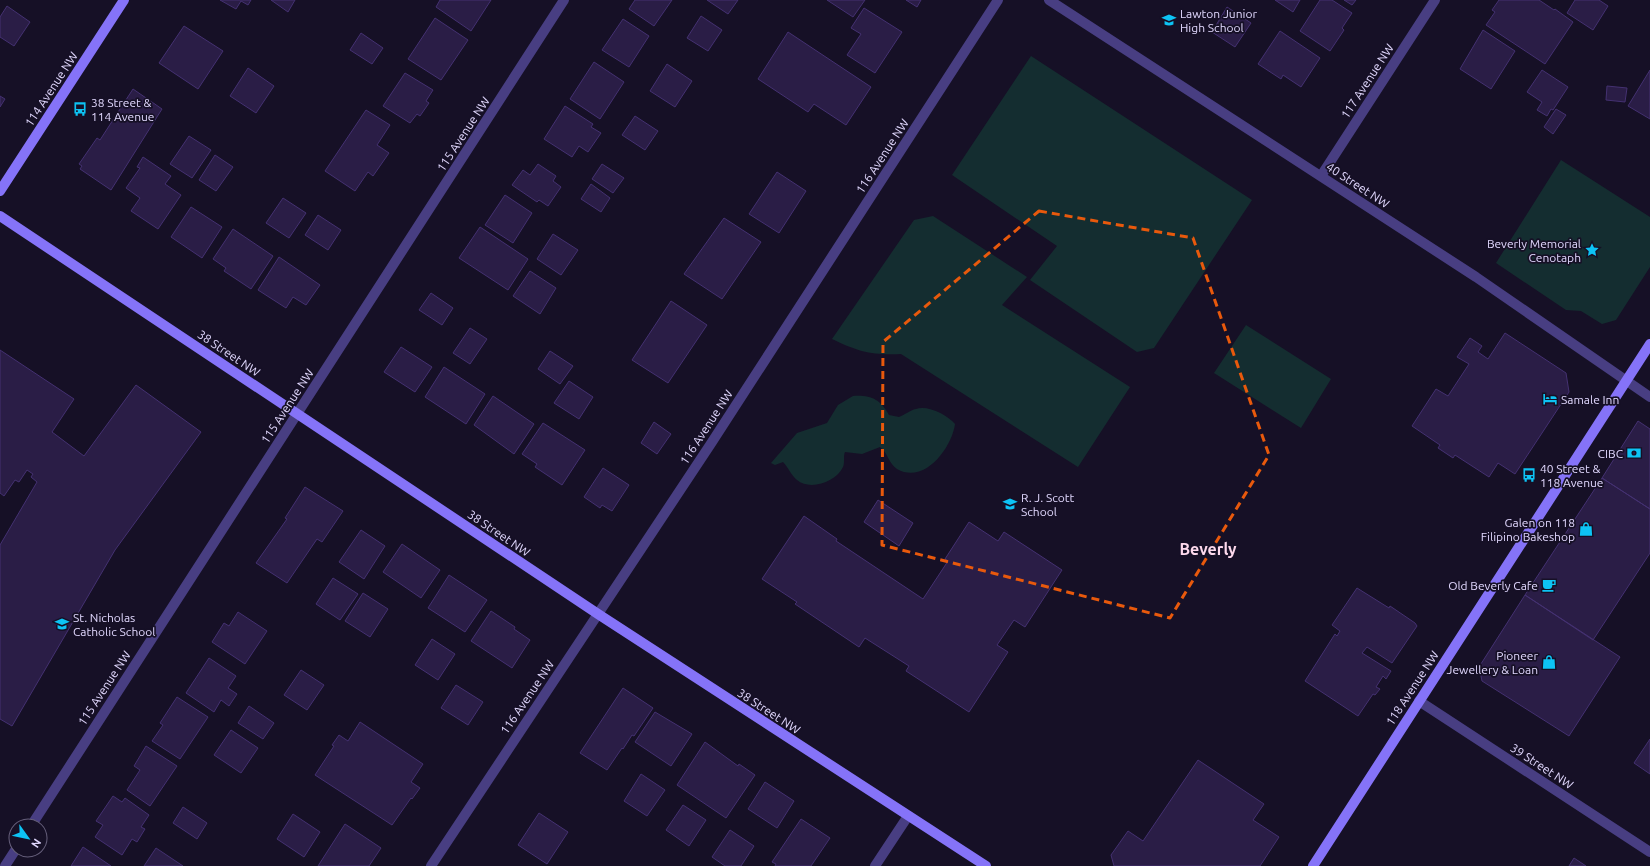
<svg xmlns="http://www.w3.org/2000/svg" width="1650" height="866" font-family="Ubuntu,sans-serif">
  <rect width="100%" height="100%" fill="#161026"/>
  <path fill="#142d30" d="M1031,56L1252,200L1154,348L1137,352L1030,280L1057,246L952,175Z
    M1561,160L1650,217V267L1616,320L1602,324L1581,311L1566,310L1496,263Z
    M933,216L1027,277L1002,305L1130,387L1078,467L901,354C871,355 859,352 832,339L914,220Z
    M1246,325L1331,379L1301,428L1214,373Z
    M853,396C871,395 880,399 889,415L899,417C905,415 910,410 916,409C928,405 947,415 955,424C952,447 925,485 897,469C889,464 888,453 880,447L862,454L845,452C843,456 845,462 843,467C836,482 810,491 797,480C791,475 788,467 783,462L775,465L771,463L797,433L827,423L838,405Z"/>
  <path fill="#2a1d46" stroke="#443171" d="M220,0H251L248,5L241,1L236,9Z
    M271,0H295L288,12Z
    M440,0H491L471,31L436,7Z
    M635,0H672L654,26L629,9Z
    M707,0H738L728,14Z
    M827,0H865L853,17Z
    M906,0H921L917,7Z
    M1275,0H1300L1293,12Z
    M1320,0H1332L1352,13L1342,28L1344,30L1330,51L1300,31Z
    M1344,0H1356L1352,5Z
    M1499,0H1539L1554,10L1555,9L1573,22L1545,64L1486,25L1495,12L1492,10Z
    M1575,0H1599L1608,6L1593,30L1567,13Z
    M7,6L30,22L14,46L0,37V17Z
    M1227,7L1251,23L1235,47L1212,32Z
    M864,8L902,32L875,73L847,55L861,34L851,28Z
    M701,16L722,30L708,51L687,38Z
    M435,18L468,40L441,80L408,59Z
    M623,19L649,36L629,67L602,50Z
    M184,26L223,51L198,89L159,63Z
    M1483,30L1515,51L1491,89L1460,69Z
    M1280,31L1320,58L1301,87L1283,75L1281,79L1258,64Z
    M788,32L871,87L846,125L814,104L808,112L758,79Z
    M361,33L383,48L372,64L350,50Z
    M594,62L624,82L600,119L570,99Z
    M667,64L692,81L675,107L650,91Z
    M248,68L274,86L256,113L230,96Z
    M1542,70L1568,87L1553,110L1551,109L1547,116L1537,110L1542,102L1527,92Z
    M1650,70V119L1628,106Z
    M405,73L433,90L426,101L429,103L420,116L417,114L410,123L383,106Z
    M1607,86L1627,88L1625,102L1606,100Z
    M133,89L162,109L111,190L80,169L82,166L79,164L97,138L100,140Z
    M0,96L5,99L0,107Z
    M565,106L593,124L591,127L601,133L588,152L579,146L572,157L544,139Z
    M1556,109L1566,115L1553,134L1544,127Z
    M366,110L390,125L377,145L389,153L373,176L368,172L355,191L325,171Z
    M635,116L658,131L645,150L622,135Z
    M189,136L211,150L192,178L170,164Z
    M215,155L233,167L216,191L199,180Z
    M143,157L171,176L165,184L181,195L158,229L131,211L140,198L126,188L140,168L137,167Z
    M538,164L556,176L553,181L561,187L548,206L539,200L537,202L512,185L523,170L530,175Z
    M602,164L624,178L613,193L592,179Z
    M777,172L806,191L779,233L749,214Z
    M591,184L610,198L601,212L581,199Z
    M505,195L532,213L513,243L485,225Z
    M283,198L306,213L289,238L266,223Z
    M191,207L222,227L202,258L171,237Z
    M318,215L341,230L328,250L305,235Z
    M724,218L761,242L722,299L684,274Z
    M480,227L528,259L508,290L459,258Z
    M233,229L273,256L251,289L224,271L226,268L213,259Z
    M553,234L578,250L561,275L537,259Z
    M279,257L320,285L306,305L293,297L286,308L258,290Z
    M530,271L556,288L540,314L513,296Z
    M431,293L453,308L442,325L419,310Z
    M671,301L707,325L668,383L632,360Z
    M470,328L487,339L470,364L453,353Z
    M1505,333L1566,373L1569,392L1515,474L1498,463L1489,477L1455,455L1453,458L1438,448L1440,445L1412,426L1436,389L1448,396L1469,364L1457,357L1470,338L1482,346L1478,352L1488,359Z
    M401,347L432,367L415,392L384,372Z
    M0,350L74,399L52,432L84,456L136,385L201,432L115,550L12,726L0,719V545L37,482L31,477L33,474L27,470L19,482L15,480L4,496L0,493Z
    M550,351L573,366L560,384L538,369Z
    M444,367L485,394L466,424L425,397Z
    M569,381L593,397L579,419L554,403Z
    M493,396L534,424L514,454L474,425Z
    M1638,421L1650,429V509L1602,478Z
    M654,422L671,434L657,454L641,443Z
    M543,423L585,450L562,485L535,467L537,464L522,454Z
    M603,468L629,485L612,511L602,505L600,508L584,497Z
    M1602,478L1650,509V553L1593,640L1525,595Z
    M305,487L343,511L322,542L317,539L287,583L256,563L287,519L285,518Z
    M878,500L913,523L899,546L864,522Z
    M804,516L837,539L836,541L923,599L948,561L945,559L969,522L998,541L1004,532L1062,570L1025,627L1014,620L997,645L1008,652L969,712L906,671L909,666L865,638L859,647L795,604L797,602L762,579Z
    M361,530L385,546L364,579L339,562Z
    M402,544L440,570L421,598L383,572Z
    M449,575L487,600L465,632L428,608Z
    M333,578L358,594L340,620L316,604Z
    M1357,588L1389,608L1390,606L1415,623L1417,626L1392,663L1367,647L1362,653L1391,671L1386,679L1383,676L1376,687L1380,689L1375,695L1373,694L1358,716L1305,681L1335,634L1337,636L1340,631L1332,625Z
    M363,593L388,609L370,637L345,621Z
    M1525,595L1620,657L1569,736L1482,681L1479,667Z
    M491,611L515,627L514,629L530,640L512,668L471,641Z
    M238,612L267,631L245,664L212,642L224,623L229,626Z
    M432,639L455,654L438,680L415,665Z
    M209,658L236,676L228,688L237,694L229,706L221,700L214,712L186,693Z
    M301,670L324,685L307,710L284,695Z
    M456,685L483,702L468,725L441,708Z
    M623,688L653,708L634,736L632,735L623,749L622,748L607,770L580,753Z
    M177,697L208,717L180,759L152,741L163,725L160,723Z
    M249,706L274,723L263,739L238,723Z
    M655,712L692,734L671,766L635,742Z
    M360,722L423,764L411,782L420,788L412,799L411,798L392,825L315,775L334,746L332,745L339,735L348,741Z
    M231,730L258,748L241,773L214,755Z
    M1650,739V774L1634,763Z
    M705,742L738,766L739,764L755,775L726,818L677,785Z
    M146,746L177,766L150,806L127,790L140,770L134,766Z
    M1198,760L1264,804L1253,820L1279,837L1260,866H1114L1111,855L1128,831L1143,841Z
    M641,774L665,790L647,816L624,801Z
    M765,782L794,801L777,828L748,809Z
    M113,796L122,802L125,798L149,815L141,827L145,829L137,842L132,839L122,855L95,837L103,825L96,821Z
    M683,805L706,820L689,846L666,830Z
    M183,807L207,823L197,839L173,823Z
    M539,813L568,832L547,864L518,845Z
    M293,814L320,832L304,857L277,839Z
    M801,819L830,838L811,866H775L776,864L772,862Z
    M345,824L381,848L369,866H318Z
    M730,830L754,846L741,866H725L712,857Z
    M83,847L111,866H71Z
    M156,848L183,866H144Z
    M1574,858L1586,866H1569Z"/>
  <g fill="none" stroke-linecap="round" stroke-linejoin="round">
    <path stroke="#483e82" stroke-width="10" d="M1049,0L1476,277L1650,397
      M1321,176L1435,0
      M1419,701L1650,852
      M31,826L564,0
      M5,866L16,849
      M431,866L712,442L998,0
      M875,866L908,816"/>
    <path stroke="#8573f8" stroke-width="10" d="M0,191L124,0
      M0,216L598,614L986,866
      M1313,866L1650,344"/>
  </g>
  <path fill="none" stroke="#e8590c" stroke-width="3" stroke-dasharray="8 5" stroke-linejoin="round" d="M1039,211L1193,238L1269,455L1170,618L882,545L883,342Z"/>
  <defs>
    <symbol id="school-bare" viewBox="-9 -9 18 18"><path d="M0-5L7-2L0 1L-7-2ZM-4 1L0 2.5L4 1V4Q0 6-4 4Z" fill="#0dc3f4" stroke="#161026" stroke-width="2.5" paint-order="stroke"/></symbol>
    <symbol id="bus-bare" viewBox="-9 -9 18 18"><path d="M-5-6H5V4H4V6H2V4H-2V6H-4V4H-5ZM-3.5-4V0h7V-4ZM-3.5 1.2v1.5H-2V1.2ZM2 1.2v1.5H3.5V1.2Z" fill="#0dc3f4" stroke="#161026" stroke-width="2.5" paint-order="stroke"/></symbol>
    <symbol id="sight-bare" viewBox="-9 -9 18 18"><path d="M0-6L1.8-2.2L6-1.7L2.9 1.2L3.7 5.4L0 3.3L-3.7 5.4L-2.9 1.2L-6-1.7L-1.8-2.2Z" fill="#0dc3f4" stroke="#161026" stroke-width="2.5" paint-order="stroke"/></symbol>
    <symbol id="hotel-bare" viewBox="-9 -9 18 18"><path d="M-6-4.5h1.5V1H6V5H4.5V3h-9V5H-6ZM-4 0a1.8 1.8 0 1 1 3.6 0ZM.5 0V-2.5h3Q6-2.5 6 0Z" fill="#0dc3f4" stroke="#161026" stroke-width="2.5" paint-order="stroke"/></symbol>
    <symbol id="bank-bare" viewBox="-9 -9 18 18"><path d="M-6-4H6V4H-6ZM0-2.3a2.3 2.3 0 1 0 0 4.6a2.3 2.3 0 1 0 0-4.6Z" fill="#0dc3f4" stroke="#161026" stroke-width="2.5" paint-order="stroke"/></symbol>
    <symbol id="shop-bare" viewBox="-9 -9 18 18"><path d="M-5-2.5h2.3a2.7 3.5 0 0 1 5.4 0H5L5.5 6h-11ZM-1.5-2.5h3a1.5 2.3 0 0 0-3 0Z" fill="#0dc3f4" stroke="#161026" stroke-width="2.5" paint-order="stroke"/></symbol>
    <symbol id="cafe-bare" viewBox="-9 -9 18 18"><path d="M-5.5-4.5H6V0H3Q3 3.5 0 3.5H-2.5Q-5.5 3.5-5.5 0ZM3-3.2v2h1.7v-2ZM-6 4.5H4V6H-6Z" fill="#0dc3f4" stroke="#161026" stroke-width="2.5" paint-order="stroke"/></symbol>
  </defs>
  <g fill-rule="evenodd">
    <use href="#school-bare" x="1159" y="10" width="20" height="20"/>
    <use href="#bus-bare" x="70" y="99" width="20" height="20"/>
    <use href="#sight-bare" x="1582" y="240" width="20" height="20"/>
    <use href="#hotel-bare" x="1540" y="389" width="20" height="20"/>
    <use href="#bank-bare" x="1624" y="443" width="20" height="20"/>
    <use href="#bus-bare" x="1519" y="465" width="20" height="20"/>
    <use href="#school-bare" x="1000" y="494" width="20" height="20"/>
    <use href="#shop-bare" x="1576" y="519" width="20" height="20"/>
    <use href="#cafe-bare" x="1539" y="575" width="20" height="20"/>
    <use href="#school-bare" x="52" y="614" width="20" height="20"/>
    <use href="#shop-bare" x="1539" y="652" width="20" height="20"/>
  </g>
  <g text-anchor="middle" dominant-baseline="central" stroke-width="3.5" stroke-linejoin="round" paint-order="stroke">
    <g font-size="12" fill="#e0d7fd" stroke="#161026" text-anchor="start">
      <text x="1180" y="13">Lawton Junior<tspan x="1180" dy="14">High School</tspan></text>
      <text x="91" y="102">38 Street &amp;<tspan x="91" dy="14">114 Avenue</tspan></text>
      <text x="1581" y="243" text-anchor="end">Beverly Memorial<tspan x="1581" dy="14">Cenotaph</tspan></text>
      <text x="1561" y="399">Samale Inn</text>
      <text x="1623" y="453" text-anchor="end">CIBC</text>
      <text x="1540" y="468">40 Street &amp;<tspan x="1540" dy="14">118 Avenue</tspan></text>
      <text x="1021" y="497">R. J. Scott<tspan x="1021" dy="14">School</tspan></text>
      <text x="1575" y="522" text-anchor="end">Galen on 118<tspan x="1575" dy="14">Filipino Bakeshop</tspan></text>
      <text x="1538" y="585" text-anchor="end">Old Beverly Cafe</text>
      <text x="73" y="617">St. Nicholas<tspan x="73" dy="14">Catholic School</tspan></text>
      <text x="1538" y="655" text-anchor="end">Pioneer<tspan x="1538" dy="14">Jewellery &amp; Loan</tspan></text>
    </g>
    <g font-size="12" fill="#e0d7fd" stroke="#161026">
      <text transform="translate(1367 81) rotate(-57)">117 Avenue NW</text>
      <text transform="translate(51 89) rotate(-57)">114 Avenue NW</text>
      <text transform="translate(463 134) rotate(-57)">115 Avenue NW</text>
      <text transform="translate(882 156) rotate(-57)">116 Avenue NW</text>
      <text transform="translate(1358 185) rotate(33)">40 Street NW</text>
      <text transform="translate(229 353) rotate(34)">38 Street NW</text>
      <text transform="translate(287 406) rotate(-57)">115 Avenue NW</text>
      <text transform="translate(706 427) rotate(-57)">116 Avenue NW</text>
      <text transform="translate(499 533) rotate(34)">38 Street NW</text>
      <text transform="translate(104 688) rotate(-57)">115 Avenue NW</text>
      <text transform="translate(1412 688) rotate(-57)">118 Avenue NW</text>
      <text transform="translate(527 697) rotate(-56)">116 Avenue NW</text>
      <text transform="translate(769 711) rotate(33)">38 Street NW</text>
      <text transform="translate(1542 766) rotate(33)">39 Street NW</text>
    </g>
    <g font-size="16" font-weight="bold" fill="#fdd9ec" stroke="#161026">
      <text x="1208" y="549">Beverly</text>
    </g>
  </g>
  <g transform="translate(28 838) rotate(123)"><circle r="19" fill="#161026" stroke="#67607c"/>
  <path d="M0-3L7 15L0 10L-7 15Z" fill="#0dc3f4"/>
  <text y="-6" font-size="11" font-weight="bold" text-anchor="middle" fill="#e0d7fd">N</text>
  </g>
</svg>
